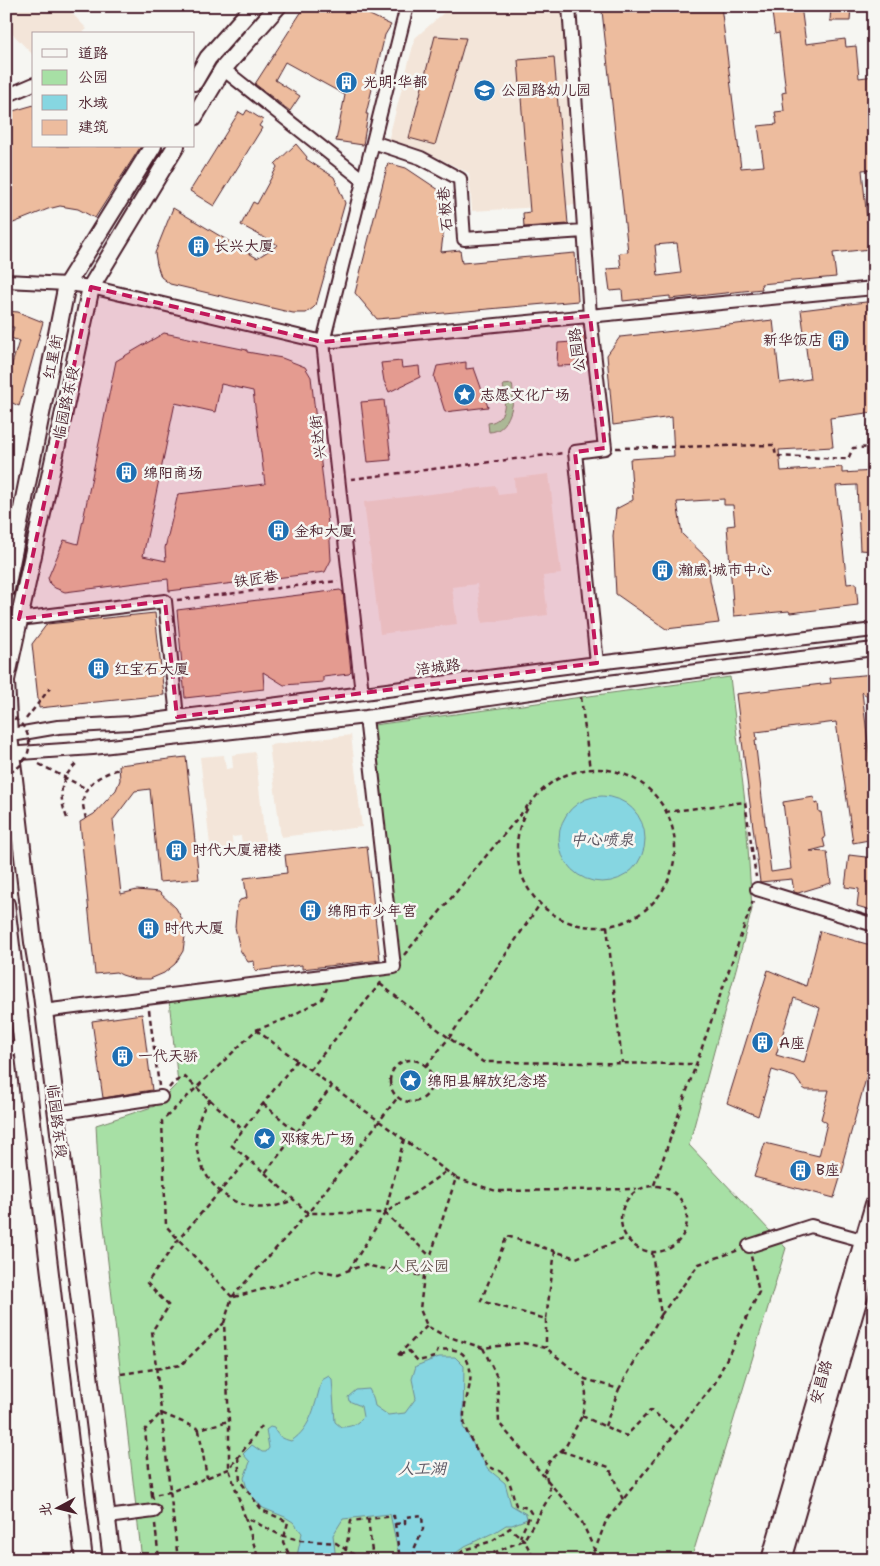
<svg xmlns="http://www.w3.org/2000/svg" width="880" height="1566" font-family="'Shantell Sans','LXGW WenKai TC',sans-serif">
  <rect width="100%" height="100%" fill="#f6f6f2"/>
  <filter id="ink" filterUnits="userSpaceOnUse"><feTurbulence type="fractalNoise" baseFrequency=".02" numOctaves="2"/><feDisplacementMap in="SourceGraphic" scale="10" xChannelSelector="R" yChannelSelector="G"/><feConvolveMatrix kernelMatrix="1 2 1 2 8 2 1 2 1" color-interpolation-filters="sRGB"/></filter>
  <g filter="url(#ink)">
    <path fill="#f3e5d9" d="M6,6H65L87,29L81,34H34V56L6,27Z
      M561,7L576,205L472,211L469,173L424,151L388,141L415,38L448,9Z
      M549,474L561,574L543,576L548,615L482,623L477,584L452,587L457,624L380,634L364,502L496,486L498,495L515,493L514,478Z
      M351,735L362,827L281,837L269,745Z
      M255,752L266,848L243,851L241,836L232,837L233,852L211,854L200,757L224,755L226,769L233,768L232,755Z"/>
    <path fill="#a7e0a5" stroke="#788068" d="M512,384C516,400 510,432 489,432L488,423C507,421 506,400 503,385Z
      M730,677L745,802L752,909L689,1145L786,1248L691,1560H142L99,1183L96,1125L155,1106L178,1083L169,1000L400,972L374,725Z"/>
    <path fill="#86d6e1" stroke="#6e8d98" d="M559 839a43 43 0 1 1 86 0a43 43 0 1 1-86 0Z
      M439,1357H455L464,1366L463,1427L488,1469L505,1483L511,1505L526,1514L527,1519L512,1525H506L495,1532L465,1546L447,1560H400L390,1514L343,1519L333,1535L336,1560H296L302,1533L293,1522L285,1517L263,1508L248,1492L244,1478L250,1462L243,1454L252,1445L262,1452H266L269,1448L266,1430L270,1427L274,1428C277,1436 283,1439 291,1441C312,1428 315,1403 322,1380L329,1376L332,1379L335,1422L341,1427C351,1427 356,1425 363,1417L361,1406L349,1401L348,1397L356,1390L369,1389L373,1397L375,1406L388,1415L405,1413L416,1398L412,1379L416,1366Z"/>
    <path fill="#edbc9e" stroke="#4a1f2b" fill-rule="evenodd" d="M328,6H351L391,25L385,35L366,114H368L363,145L336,141L345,95L285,62L275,80L300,96L290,111L255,84L302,11Z
      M642,6H684L685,9L721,6L741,168L764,166L758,126L777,124L775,112L784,111L782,93L786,92L779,33L775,34L771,6H801L806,44L845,39L846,47L856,46L859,78L874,76V169L862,170L870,249L833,253L836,277L761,284L762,289L670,299V296L623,301L622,290L610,291L607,269L621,268L619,253L628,252L602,11ZM677,243L681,273L658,276L655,245Z
      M831,6H851L850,21H830Z
      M435,36L466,38L435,145L409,138Z
      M554,57L568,224L524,227L523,213L530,212L518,60Z
      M34,105V146H141L95,218L78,209L60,206L48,209L6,226V113Z
      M247,110L263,120L259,126L262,128L214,206L190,191L239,112L244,115Z
      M296,144L307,157L306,159L334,177L345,203L316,305L313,308L306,313H293L170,284L161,277L157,265L155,253L173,208L257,258L278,245L241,225L253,202L257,204L277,167L275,164Z
      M388,163L406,168L448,196L441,252L460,250L462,263L575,253L578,301L377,319L355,293Z
      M874,301V412L830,418L833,447L779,450L781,471L842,467V473L874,471V551L860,550L857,485L836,486L847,584L856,583L858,605L790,613L789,611L734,616L727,526L735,525L733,505H724V499L677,502L682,534L709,560L710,580L719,623L666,629L616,594L613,536L616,509L633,500L630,459L674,456L672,417L613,425L607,355L620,337L773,320L780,383L810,379L801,310Z
      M6,311L18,312L43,322L19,406L6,400V384L19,341L11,338L14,327H6Z
      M164,333L247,350V352L282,358L305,367L311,377L330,541L331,560L325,572L169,591L168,579L65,592L55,588L50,584L48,578L64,540L78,544L116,361ZM221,384L253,391L265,484L178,494L165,548L166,561L143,556L175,403L215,412Z
      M584,333L587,365L557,366L558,343L573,342L577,335Z
      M401,361L402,368L419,366L420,377L389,392L384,381L381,363Z
      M466,362V369L474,368L488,407L445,412L434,377L437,366Z
      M384,400L391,460L368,462L361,402Z
      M340,590L343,592L351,672L349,674L323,677V682L284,685L263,672L264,689L185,698L177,610Z
      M155,613L164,695L39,708L32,644L47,624Z
      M874,674V702L862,692L871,768H874V839L853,843L836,722L756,732L757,740H755L771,872L791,869L783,802L814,797L815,804L818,803L819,812H821L825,838L823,839L825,847L810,851L827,852L831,883L798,893L794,892L792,879L760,882L736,694L831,683L830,678Z
      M186,757L199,879L159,882L150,789L135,791L113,820L121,894L137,890L159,892L176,908L183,921L185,936L183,951L175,964L164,973L150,979H135L122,975L116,972L95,974L80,822L94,814L116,790L120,780L119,765Z
      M367,846L380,960L302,969V965L255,971L254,961L248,962L240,950L235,927L237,905L240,900L247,898L244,878L287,873L285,855Z
      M849,855L874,858V911L857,906L859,889L845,887Z
      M820,931L874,946V1050L843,1161L845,1162L834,1198L754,1177L765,1143L819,1156L827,1123L821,1119L829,1090H806L803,1088L795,1077L772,1070L758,1116L727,1103L768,970L806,986ZM794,998L820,1008L804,1063L776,1055Z
      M142,1014L152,1090L103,1098L92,1021Z"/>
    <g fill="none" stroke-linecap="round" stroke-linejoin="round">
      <defs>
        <path id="minor" d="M569,6L590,316L605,448L575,452L597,663
          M223,69L363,180
          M6,96L34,84
          M373,142L421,158L460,179L464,239L584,231
          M6,281L67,284L91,287L323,342L874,288
          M19,619L165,601L177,717
          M362,693L323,342L407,6
          M6,736L58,727L130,723L597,663L874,630
          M6,754L93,748L366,717L600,683L874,649
          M757,889L874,925
          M43,1011L394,967L366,717
          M6,1049L23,1047
          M56,1113L161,1097
          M749,1246L811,1226L862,1240
          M107,1517L154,1511"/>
        <path id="major" d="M194,82L208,58L254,6
          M194,117L223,69L278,6
          M6,589L67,284L153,146
          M6,680L91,287L176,146
          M6,682L9,736L33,942L42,995L112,1560
          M6,904L84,1560
          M770,1560L874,1204
          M783,1560L874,1246"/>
      </defs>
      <use href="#minor" stroke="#4a1f2b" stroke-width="16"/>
      <use href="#major" stroke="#4a1f2b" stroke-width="20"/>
      <path stroke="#4a1f2b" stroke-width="2.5" stroke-dasharray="5 4" stroke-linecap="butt" d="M616,448L774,445L776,456L848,459L853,448L874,447
        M351,479L564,453
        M177,600L338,581
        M581,697L590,770
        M26,719L50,688
        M39,764L87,789
        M517 848a79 79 0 1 1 158 0a79 79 0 1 1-158 0Z
        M665,812L745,802L756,877
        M67,818C58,795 59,779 78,762
        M86,819C85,814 83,808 83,803C83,783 103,774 119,769
        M607,926L622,1063
        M404,955L530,803
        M380,984L449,1038L483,1062L696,1064
        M149,1010L159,1086
        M256,1030L288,1018L322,999L327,988
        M390 1081a21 21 0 1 1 42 0a21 21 0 1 1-42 0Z
        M426,1066L449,1038L540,904
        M310,1070L383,980
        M169,1088L174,1082L185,1077L243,1130
        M210,1099C168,1155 229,1232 292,1200
        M263,1104L297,1132L265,1173L231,1145L297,1060
        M297,1132L332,1086
        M265,1173L308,1213H385L404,1139
        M456,1178L496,1191L637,1189
        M654,1185L753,901
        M621 1219a33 33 0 1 1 66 0a33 33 0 1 1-66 0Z
        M385,1213L430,1256
        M555,1251L546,1319L481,1301L507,1236L576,1258L626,1238
        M349,1270L385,1213L447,1171
        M232,1297L166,1226L162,1121L256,1030L456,1178L424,1276L420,1309L427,1326L443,1335L483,1348L523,1343L546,1348L585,1379L619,1389L661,1315L652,1252
        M234,1297L283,1284L314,1270L338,1274L364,1265L424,1276
        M661,1315L699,1264L739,1250
        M546,1319V1348
        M427,1326L397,1356L409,1351L418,1361L435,1357L438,1350C449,1349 460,1348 466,1358C479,1382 459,1402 465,1427C468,1436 482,1460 489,1466C493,1470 499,1470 503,1473C512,1481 512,1495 516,1505L528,1508L531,1513L520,1537
        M483,1348L497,1377L499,1423L581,1520L599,1560
        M121,1374L181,1365L224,1323
        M582,1416L626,1436L651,1410L677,1431
        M605,1426L619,1389
        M199,1430L207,1478
        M561,1451L609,1467L623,1500
        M238,1457L240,1481L262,1510L288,1522L283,1542L290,1556V1560
        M152,1495L145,1430L161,1413L199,1429L229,1421
        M153,1499L152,1495L170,1492L229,1469L262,1426
        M245,1517L259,1560
        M368,1519L373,1560
        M155,1524L159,1560
        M395,1524L405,1523V1517L422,1515L423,1529L415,1547L413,1560
        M178,1560L152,1331L169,1306L147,1283L178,1240L248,1159
        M344,1560L351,1521L394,1516L400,1560
        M362,1560L336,1543L300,1540L280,1535L245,1517L229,1469V1421L224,1323L232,1297L308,1213L398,1097
        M453,1560L464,1550L492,1541L510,1528L524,1540L535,1560
        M477,1560L524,1540L551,1494L545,1472L549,1462L566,1446L582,1416L586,1394L584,1378
        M577,1560L595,1550L606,1521L715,1383L759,1292L751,1256"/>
      <use href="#minor" stroke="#f6f6f2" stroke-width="12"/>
      <use href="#major" stroke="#f6f6f2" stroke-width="16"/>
      <path stroke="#4a1f2b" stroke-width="2.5" stroke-dasharray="5 4" stroke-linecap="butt" d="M6,714C37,726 37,763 6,774"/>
    </g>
  </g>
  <path fill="#c2185b" fill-opacity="0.2" stroke="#c2185b" stroke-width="4" stroke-dasharray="10 6" stroke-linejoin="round" d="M91,287L323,342L590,316L605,448L575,452L597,663L177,717L165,601L19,619Z"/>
  <defs>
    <symbol id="building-disc" viewBox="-11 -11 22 22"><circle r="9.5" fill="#1f6fb2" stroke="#f6f6f2"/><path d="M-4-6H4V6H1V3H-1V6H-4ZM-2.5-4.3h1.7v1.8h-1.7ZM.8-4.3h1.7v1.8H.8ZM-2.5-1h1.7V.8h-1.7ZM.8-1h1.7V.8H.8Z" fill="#fff"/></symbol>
    <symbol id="school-disc" viewBox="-11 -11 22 22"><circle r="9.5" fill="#1f6fb2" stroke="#f6f6f2"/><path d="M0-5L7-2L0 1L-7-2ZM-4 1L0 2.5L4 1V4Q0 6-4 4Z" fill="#fff"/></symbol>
    <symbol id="sight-disc" viewBox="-11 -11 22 22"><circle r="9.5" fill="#1f6fb2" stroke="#f6f6f2"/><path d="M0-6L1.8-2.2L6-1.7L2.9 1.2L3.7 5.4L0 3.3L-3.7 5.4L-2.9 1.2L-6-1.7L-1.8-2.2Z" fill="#fff"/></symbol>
  </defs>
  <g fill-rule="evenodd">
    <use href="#building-disc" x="334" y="70" width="25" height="25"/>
    <use href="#school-disc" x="472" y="78" width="25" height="25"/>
    <use href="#building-disc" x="186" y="234" width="25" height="25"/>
    <use href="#building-disc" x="826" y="328" width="25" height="25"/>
    <use href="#sight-disc" x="452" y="382" width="25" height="25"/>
    <use href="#building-disc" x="114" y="460" width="25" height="25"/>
    <use href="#building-disc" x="266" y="518" width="25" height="25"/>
    <use href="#building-disc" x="650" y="558" width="25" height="25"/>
    <use href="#building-disc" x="86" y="656" width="25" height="25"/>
    <use href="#building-disc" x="164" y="838" width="25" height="25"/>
    <use href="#building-disc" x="298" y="898" width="25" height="25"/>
    <use href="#building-disc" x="136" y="916" width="25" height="25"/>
    <use href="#building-disc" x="750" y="1030" width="25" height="25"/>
    <use href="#building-disc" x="110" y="1044" width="25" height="25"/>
    <use href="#sight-disc" x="398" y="1068" width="25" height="25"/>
    <use href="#sight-disc" x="252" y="1126" width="25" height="25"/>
    <use href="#building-disc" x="788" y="1158" width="25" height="25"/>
  </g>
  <g text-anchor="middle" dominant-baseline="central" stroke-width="5" stroke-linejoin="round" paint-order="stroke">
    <g font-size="15" fill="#4a1f2b" stroke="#f6f6f2" text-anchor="start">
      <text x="363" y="82">光明·华都</text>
      <text x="501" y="90">公园路幼儿园</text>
      <text x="214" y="246">长兴大厦</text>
      <text x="823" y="340" text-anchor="end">新华饭店</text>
      <text x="480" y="395">志愿文化广场</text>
      <text x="143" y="473">绵阳商场</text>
      <text x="294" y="531">金和大厦</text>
      <text x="678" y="570">瀚威·城市中心</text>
      <text x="114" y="669">红宝石大厦</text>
      <text x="192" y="850">时代大厦裙楼</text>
      <text x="327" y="911">绵阳市少年宫</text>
      <text x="164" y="928">时代大厦</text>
      <text x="779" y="1043">A座</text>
      <text x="138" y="1056">一代天骄</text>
      <text x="427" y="1081">绵阳县解放纪念塔</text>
      <text x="280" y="1139">邓稼先广场</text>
      <text x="816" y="1170">B座</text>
    </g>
    <g font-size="15" fill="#4a1f2b" stroke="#f6f6f2">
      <text transform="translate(445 209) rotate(-95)">石板巷</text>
      <text transform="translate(577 350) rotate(-97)">公园路</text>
      <text transform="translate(53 357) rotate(-79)">红星街</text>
      <text transform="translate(66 403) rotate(-78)">临园路东段</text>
      <text transform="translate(318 437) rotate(-97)">兴达街</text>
      <text transform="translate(256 579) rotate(-7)">铁匠巷</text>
      <text transform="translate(438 667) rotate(-7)">涪城路</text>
      <text transform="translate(57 1121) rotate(83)">临园路东段</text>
      <text transform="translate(821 1382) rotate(-74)">安昌路</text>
    </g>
    <g font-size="15" fill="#614f4a" stroke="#f6f6f2">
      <text x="419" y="1266">人民公园</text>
    </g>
    <g font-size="16" font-style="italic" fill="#5c5662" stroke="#f6f6f2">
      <text x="602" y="839">中心喷泉</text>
      <text x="422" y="1468">人工湖</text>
    </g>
  </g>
  <rect width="880" height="1566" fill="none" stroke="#f6f6f2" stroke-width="25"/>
  <rect x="12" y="12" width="855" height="1541" fill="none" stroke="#4a1f2b" stroke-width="2" filter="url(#ink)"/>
  <rect x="32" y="32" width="162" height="115" fill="#f6f6f2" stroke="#b1a0a2"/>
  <rect x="42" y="49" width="25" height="8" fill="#f6f6f2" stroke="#b1a0a2"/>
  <text x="78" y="58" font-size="15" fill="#4a1f2b">道路</text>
  <rect x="42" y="70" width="25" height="15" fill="#a7e0a5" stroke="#b1a0a2"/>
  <text x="78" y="82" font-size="15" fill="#4a1f2b">公园</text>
  <rect x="42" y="95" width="25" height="15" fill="#86d6e1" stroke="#b1a0a2"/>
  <text x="78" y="108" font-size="15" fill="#4a1f2b">水域</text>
  <rect x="42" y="120" width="25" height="15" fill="#edbc9e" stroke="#b1a0a2"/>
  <text x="78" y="132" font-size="15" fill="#4a1f2b">建筑</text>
  <g transform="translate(58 1508) rotate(263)" stroke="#f6f6f2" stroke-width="4" paint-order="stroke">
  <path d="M0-4L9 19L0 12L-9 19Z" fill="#4a1f2b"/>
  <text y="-8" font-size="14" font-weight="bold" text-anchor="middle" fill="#4a1f2b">北</text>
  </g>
</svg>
